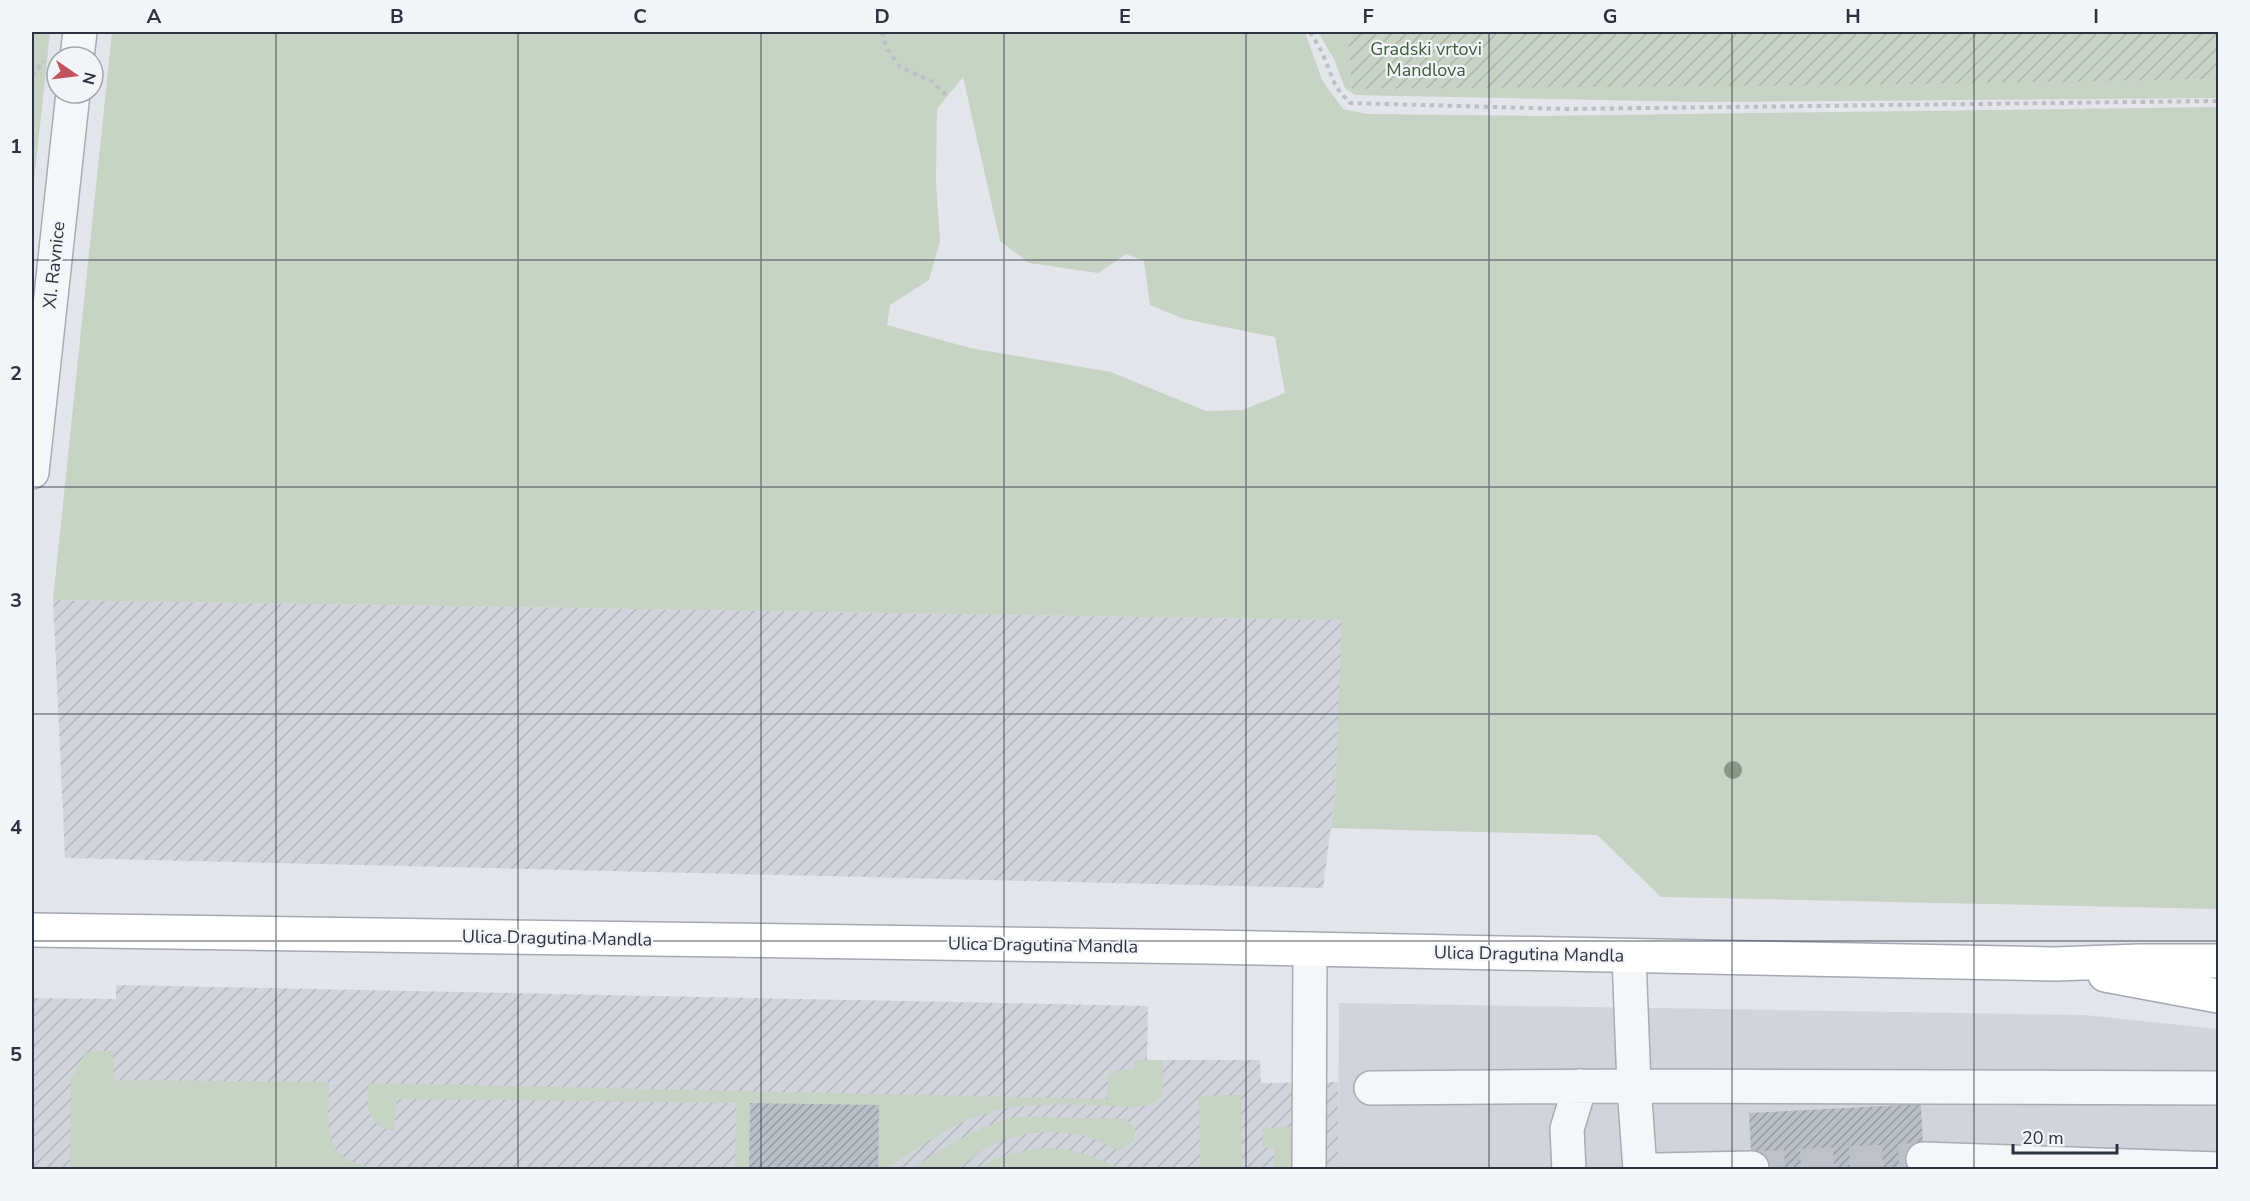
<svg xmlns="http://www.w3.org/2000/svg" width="2250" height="1201" font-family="'Nunito Sans',sans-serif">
  <defs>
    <pattern id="industrial-furrows" width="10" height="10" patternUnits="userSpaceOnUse" patternTransform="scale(1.5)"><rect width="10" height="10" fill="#d1d4db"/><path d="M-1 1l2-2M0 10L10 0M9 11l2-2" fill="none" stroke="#b4b6bd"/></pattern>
    <pattern id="garden-furrows" width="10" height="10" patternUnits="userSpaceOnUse" patternTransform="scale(1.5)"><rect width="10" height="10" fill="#c7d3c5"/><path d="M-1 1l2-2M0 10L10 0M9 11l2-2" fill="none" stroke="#abb6aa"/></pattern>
    <pattern id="building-hatch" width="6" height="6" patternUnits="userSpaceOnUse" patternTransform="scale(1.5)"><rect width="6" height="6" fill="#babec6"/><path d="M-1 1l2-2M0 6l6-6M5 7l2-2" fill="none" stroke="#979ba2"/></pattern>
  </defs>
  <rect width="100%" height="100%" fill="#e3e5ea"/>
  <path fill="#d1d4db" d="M1339,1003L2085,1015L2218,1029V1169L1338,1170Z"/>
  <path fill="url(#industrial-furrows)" d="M53,600L1343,620L1335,795L1323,888L65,858Z
    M116,985L1148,1006L1147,1060H1260L1261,1083L1338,1082V1169L32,1170V998L116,999Z"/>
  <path fill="#c7d3c5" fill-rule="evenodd" d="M32,32H50L32,200Z
    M112,32H1303L1306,35L1322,80L1343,109L1367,114L1539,116L2218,107V909L1661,897L1597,835L1331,828L1335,795L1342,620L53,600ZM963,77L1000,241L1029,263L1098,273L1126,254L1144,261L1150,305L1184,319L1275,337L1285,393L1242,410L1206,411L1111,372L970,348L887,325L890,305L929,280L940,241L936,183L937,109Z
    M1318,32H1347L1352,89L2218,79V98L1703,102L1355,95L1345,88L1334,59Z
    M91,1051H113L114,1080L329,1082C328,1122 321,1159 370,1167V1169H70L71,1079L85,1054Z
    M1135,1060H1162C1162,1088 1170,1103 1137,1107C1090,1106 1040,1100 995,1111C955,1120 920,1147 886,1169H878L879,1105L749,1170L735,1169L736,1103L397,1099L394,1131C365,1124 368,1109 368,1083L1107,1099L1108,1076L1115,1070L1134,1069Z
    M1241,1095L1242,1169H1200L1199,1096Z
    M1042,1117L1126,1119L1135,1129L1134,1141L1118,1151C1077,1125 1026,1127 984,1149C975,1154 964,1167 954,1170C941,1172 924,1170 912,1169C937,1151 982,1124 1013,1118C1023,1116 1033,1117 1042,1117Z
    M1291,1127V1169H1274V1148H1263V1128Z
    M1037,1148C1067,1148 1091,1153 1117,1169H979L994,1159Z"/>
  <path fill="url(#garden-furrows)" d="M1347,32H2218V79L1842,85L1352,89Z"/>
  <path fill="url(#building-hatch)" d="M750,1103L879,1105L878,1170H749Z
    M1921,1104L1924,1170H1752L1749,1113Z"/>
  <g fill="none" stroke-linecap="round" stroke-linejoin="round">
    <path stroke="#bec1c8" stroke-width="33" stroke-dasharray="33 16" stroke-linecap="butt" d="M1752,1168L1923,1159"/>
    <defs>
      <path id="minor" d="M77,57L80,32
        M32,472L73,93
        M1629,956L1634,1086L1640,1170
        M1371,1088L1634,1086L2218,1088
        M1923,1159L2218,1169
        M1309,1170L1310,949
        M1569,1170L1567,1129L1580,1086
        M1657,1170L1752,1168"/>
      <path id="major" d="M32,930L1208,947L2054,964L2140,961H2218
        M2105,975L2218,996"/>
    </defs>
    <use href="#minor" stroke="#a8acb4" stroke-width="36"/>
    <use href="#major" stroke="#a3a9b4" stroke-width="36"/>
    <path stroke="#bdbfc4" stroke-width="4" stroke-dasharray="4.5 4.5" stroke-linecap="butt" d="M882,32L886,47L900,67L933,82L948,97
      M1310,32L1322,52L1336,87L1350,103L1565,109L2218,101
      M32,76L44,61"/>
    <use href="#minor" stroke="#f5f6f8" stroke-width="33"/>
    <use href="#major" stroke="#fff" stroke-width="33"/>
  </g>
  <circle fill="#88998a" cx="1733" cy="770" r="9"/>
  <path fill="none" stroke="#2c3240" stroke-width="1.5" stroke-opacity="0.55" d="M276,32V1170M518,32V1170M761,32V1170M1004,32V1170M1246,32V1170M1489,32V1170M1732,32V1170M1974,32V1170M32,260H2218M32,487H2218M32,714H2218M32,941H2218"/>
  <g text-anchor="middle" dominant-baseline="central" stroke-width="4.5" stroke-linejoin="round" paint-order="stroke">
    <g font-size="18" fill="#3e5b3b" stroke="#f2f4f7">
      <text x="1426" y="49">Gradski vrtovi<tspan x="1426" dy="21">Mandlova</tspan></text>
    </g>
    <g font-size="18" fill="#2c3240" stroke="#f2f4f7">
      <text transform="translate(54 265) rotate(-84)">XI. Ravnice</text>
      <text transform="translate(557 938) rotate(1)">Ulica Dragutina Mandla</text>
      <text transform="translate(1043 945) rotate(1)">Ulica Dragutina Mandla</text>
      <text transform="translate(1529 954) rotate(1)">Ulica Dragutina Mandla</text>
    </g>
  </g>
  <rect width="2250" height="1201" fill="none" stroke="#f2f4f7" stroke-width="66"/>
  <g transform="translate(75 75) rotate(104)"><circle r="28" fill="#f2f4f7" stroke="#a3a6ae" stroke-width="1.5"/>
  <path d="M0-4.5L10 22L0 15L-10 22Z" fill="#c3545d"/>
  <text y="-9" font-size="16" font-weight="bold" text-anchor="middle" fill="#2c3240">N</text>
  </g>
  <path d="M2013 1144v9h104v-9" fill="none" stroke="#2c3240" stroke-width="3"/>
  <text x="2022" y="1144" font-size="18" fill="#2c3240" stroke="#f2f4f7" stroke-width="4.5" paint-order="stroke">20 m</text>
  <rect x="33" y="33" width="2184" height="1135" fill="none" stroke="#2c3240" stroke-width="2"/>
  <g font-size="20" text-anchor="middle" font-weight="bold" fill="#2c3240">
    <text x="154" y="23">A</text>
    <text x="397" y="23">B</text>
    <text x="640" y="23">C</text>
    <text x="882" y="23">D</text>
    <text x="1125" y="23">E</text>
    <text x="1368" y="23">F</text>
    <text x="1610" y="23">G</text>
    <text x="1853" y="23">H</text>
    <text x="2096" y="23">I</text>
    <text x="16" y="153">1</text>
    <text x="16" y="380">2</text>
    <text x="16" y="607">3</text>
    <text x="16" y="834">4</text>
    <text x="16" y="1061">5</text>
  </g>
</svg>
